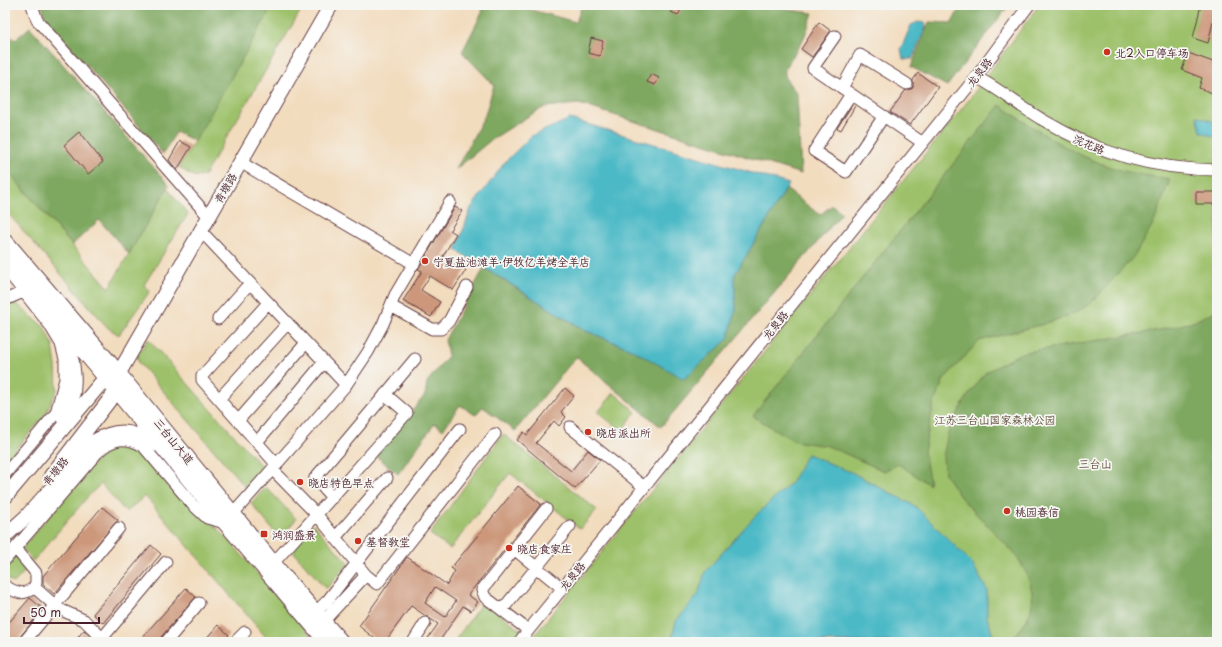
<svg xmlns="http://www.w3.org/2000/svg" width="1222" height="647" font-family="'Playpen Sans','LXGW WenKai TC',sans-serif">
  <rect width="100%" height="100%" fill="#f6f6f2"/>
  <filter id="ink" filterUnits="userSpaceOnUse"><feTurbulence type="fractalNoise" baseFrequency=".025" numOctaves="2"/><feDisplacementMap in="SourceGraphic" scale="8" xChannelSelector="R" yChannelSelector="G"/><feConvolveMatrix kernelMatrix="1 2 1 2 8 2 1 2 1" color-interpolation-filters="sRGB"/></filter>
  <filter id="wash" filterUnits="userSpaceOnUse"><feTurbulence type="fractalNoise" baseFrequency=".012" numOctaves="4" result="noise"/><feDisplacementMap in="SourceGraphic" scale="16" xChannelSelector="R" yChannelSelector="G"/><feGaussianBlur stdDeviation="0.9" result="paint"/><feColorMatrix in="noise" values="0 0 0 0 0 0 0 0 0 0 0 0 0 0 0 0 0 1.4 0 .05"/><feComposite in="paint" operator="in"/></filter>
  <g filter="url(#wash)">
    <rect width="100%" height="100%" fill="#f2dcbe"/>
    <path fill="#9dc16b" stroke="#74704b" d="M273,5H304L204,176C193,179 188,173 179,167Z
      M1039,5H1217V642H529L968,101Z
      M5,168L109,288L167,188L188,214L144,285L150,291L119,335L108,328L5,210Z
      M9,304H17L44,327L53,345L56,366L57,390L45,415L5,462V307Z
      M148,339L264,469L246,488L139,363L137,356Z
      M614,393L636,412L621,431L598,412Z
      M503,434L597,510L580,529L510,473L450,549L430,534Z
      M119,445L138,449L228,539L316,642H270L145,496L126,512L101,484L91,493L33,561L22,548L100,456L109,448Z
      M266,487L296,519L280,539L251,503Z
      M313,524L349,564L326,589L292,550Z
      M17,554L29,567L14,583L5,578V568Z
      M483,601L522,631L515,642H454Z"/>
    <path fill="#7ea75f" stroke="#646345" d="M42,5H273L195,141L176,132L163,154L45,17Z
      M483,5H513L576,22L582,5H779L790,10L813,13C809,23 806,36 800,45C787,68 775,69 797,93L801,174L579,104L545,107L532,114L491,140L456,169L485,115L494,85L462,52L482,13Z
      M961,5H1009L947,86L911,67L929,22L952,23Z
      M30,27L169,185L129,254L99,220L72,245L5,168V31L15,40Z
      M1000,105C1039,132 1081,161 1128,172C1142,175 1156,177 1170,179L1155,220L1135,255L1094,300L1078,312L1044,324L979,341L944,379L934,403L924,451L930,485L898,464L884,471L828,446L794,441L753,416Z
      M786,189L820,215L832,205L842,213L661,427L576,357L515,431L483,407L475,415L460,405L443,430L435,423L398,474L376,456L425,395L427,382L448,356L445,340L484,268L584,330L631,349L736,309L734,276Z
      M1217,310V642H1008C1040,614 1038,589 1016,555L961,498L945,474L943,457L949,429L967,397L985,373L1021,353L1160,330L1193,322Z"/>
    <path fill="#4cb9c6" stroke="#4b6c78" d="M918,22L925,23L926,27L912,59H903L901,49L911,25Z
      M1197,116L1217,123V138L1201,132Z
      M570,119L789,184L734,276L736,309L728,339L684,379L631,349L584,330L456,250L471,208L505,162L531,136Z
      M807,454L853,473L915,506L971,562L987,590V617L995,642H671L676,621L698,595L705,572L755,516L792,482Z"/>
    <g id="blocks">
      <path fill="#cc977a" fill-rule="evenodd" d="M675,5H684L678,15L671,12Z
        M1201,5H1217L1208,43L1193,38Z
        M819,22L831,31L812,57L801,49Z
        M591,38L603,41L600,56L588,53Z
        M1188,53L1216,63L1215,67L1217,68L1215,94L1199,88L1202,78L1182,70Z
        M918,73L938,87L910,125L890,112L905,91L913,88V80Z
        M651,74L659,78L655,85L647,82Z
        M853,104L855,106L841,130L837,128Z
        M79,132L103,162L88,174L64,145Z
        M180,141L191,147L177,170L169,160Z
        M1196,192H1217V204H1196Z
        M455,207L462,211L450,230L456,234L443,256L466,270L453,290L430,276L421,290L440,302L431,317L403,301L422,271L418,269Z
        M565,388L574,396L561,412L566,417L559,426L554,421L536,443L571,471L588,450L600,460L575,489L517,440L524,432L527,435Z
        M518,486L541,504L468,595L478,602L471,611L463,606L439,642H433L428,638L438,624L411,606L385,642H379L359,626L407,557L447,585L455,571L451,568ZM435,587L456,601L445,617L425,603Z
        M102,507L118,520L54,594L43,584V576Z
        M151,545L161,554L103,623L93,614Z
        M186,588L196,597L161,637L159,642H138Z
        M30,598L43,609L19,638L17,642H5V627Z
        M218,625L229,635L223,642H203Z
        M84,630L93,639L92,642H74Z"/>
    </g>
  </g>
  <g filter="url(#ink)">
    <use href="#blocks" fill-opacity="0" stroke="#633b41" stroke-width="1"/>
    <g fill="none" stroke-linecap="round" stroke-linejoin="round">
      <defs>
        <path id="minor" d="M32,5L37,20L208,216
          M835,36L813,68L923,143
          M976,77C1000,89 1020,107 1043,120C1100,154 1151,169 1217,170
          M842,88L860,55L907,84
          M851,94L814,151L846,172L884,116
          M240,162L414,264
          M200,230L346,385
          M5,268L49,324L61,344L65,359V379L56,413L5,474
          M5,300L30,289
          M268,303L202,376V380L277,465
          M391,306L432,329H441L449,321L467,287
          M218,319L250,283
          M219,399L288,323
          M238,421L306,343
          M570,427L644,487
          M257,442L324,362
          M273,470L317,515L366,575L377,584L495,434
          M332,498L315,478L415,359
          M335,538L387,478
          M16,549L36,573V583L34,587L59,609L84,620L106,642
          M514,549L562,588
          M5,560L97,453C112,438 125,436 143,446L192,504L207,518L225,523L346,385L368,352L383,324L395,295L450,202
          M269,568L407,413L385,394
          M5,586C15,592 24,597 34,587
          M502,610L570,526
          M311,617L328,600L460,429
          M319,626L366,575
          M528,630L485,597L482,590L546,509
          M24,642L119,528
          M99,642L166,562
          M166,642L199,603
          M235,642L245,632
          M413,642L425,623
          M519,642L976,77L1029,5"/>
        <path id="major" d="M5,240L114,367L281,572L342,642
          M5,256L206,501L326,642
          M60,331C76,357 79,393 64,420
          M119,373L331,5
          M51,476L121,385
          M5,497L112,370
          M5,536L26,517L93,442C120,426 132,432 158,445"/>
      </defs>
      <use href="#minor" stroke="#633b41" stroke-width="13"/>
      <use href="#major" stroke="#633b41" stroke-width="16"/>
      <use href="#minor" stroke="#fff" stroke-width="11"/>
      <use href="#major" stroke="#fff" stroke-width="14"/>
    </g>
  </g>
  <g fill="#c8321e" stroke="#f6f6f2" stroke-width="1.5">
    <circle cx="1107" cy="52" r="4"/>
    <circle cx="425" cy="261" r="4"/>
    <circle cx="588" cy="432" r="4"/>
    <circle cx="300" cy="482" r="4"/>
    <circle cx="1007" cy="511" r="4"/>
    <rect x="260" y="530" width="8" height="8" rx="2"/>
    <circle cx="358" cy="541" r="4"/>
    <circle cx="509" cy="548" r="4"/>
  </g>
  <g text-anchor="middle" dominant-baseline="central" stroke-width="3.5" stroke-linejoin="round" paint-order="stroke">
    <g font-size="11" fill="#4a1f2b" stroke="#f6f6f2" text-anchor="start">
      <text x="1115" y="52">北2入口停车场</text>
      <text x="433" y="261">宁夏盐池滩羊·伊牧亿羊烤全羊店</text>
      <text x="596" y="432">晓店派出所</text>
      <text x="308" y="482">晓店特色早点</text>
      <text x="1015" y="511">桃园春信</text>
      <text x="272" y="534">鸿润盛景</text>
      <text x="366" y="541">基督教堂</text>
      <text x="517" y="548">晓店食家庄</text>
    </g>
    <g font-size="11" fill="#4a1f2b" stroke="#f6f6f2">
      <text transform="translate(979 72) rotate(-52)">龙泉路</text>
      <text transform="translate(1089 144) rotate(23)">浣花路</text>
      <text transform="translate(225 188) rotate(-60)">青墩路</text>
      <text transform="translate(775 325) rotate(-51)">龙泉路</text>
      <text transform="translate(174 441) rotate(51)">三台山大道</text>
      <text transform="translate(55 471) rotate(-51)">青墩路</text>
      <text transform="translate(572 576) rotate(-51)">龙泉路</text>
    </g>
    <g font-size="11" fill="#63503e" stroke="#f6f6f2">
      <text x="995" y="419">江苏三台山国家森林公园</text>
      <text x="1095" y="463">三台山</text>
    </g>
  </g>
  <rect width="1222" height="647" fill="none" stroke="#f6f6f2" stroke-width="20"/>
  <path d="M24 617v6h75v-6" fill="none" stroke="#4a1f2b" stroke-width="2"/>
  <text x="30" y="617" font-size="12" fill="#4a1f2b" stroke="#f6f6f2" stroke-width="3" paint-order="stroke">50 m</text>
</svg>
